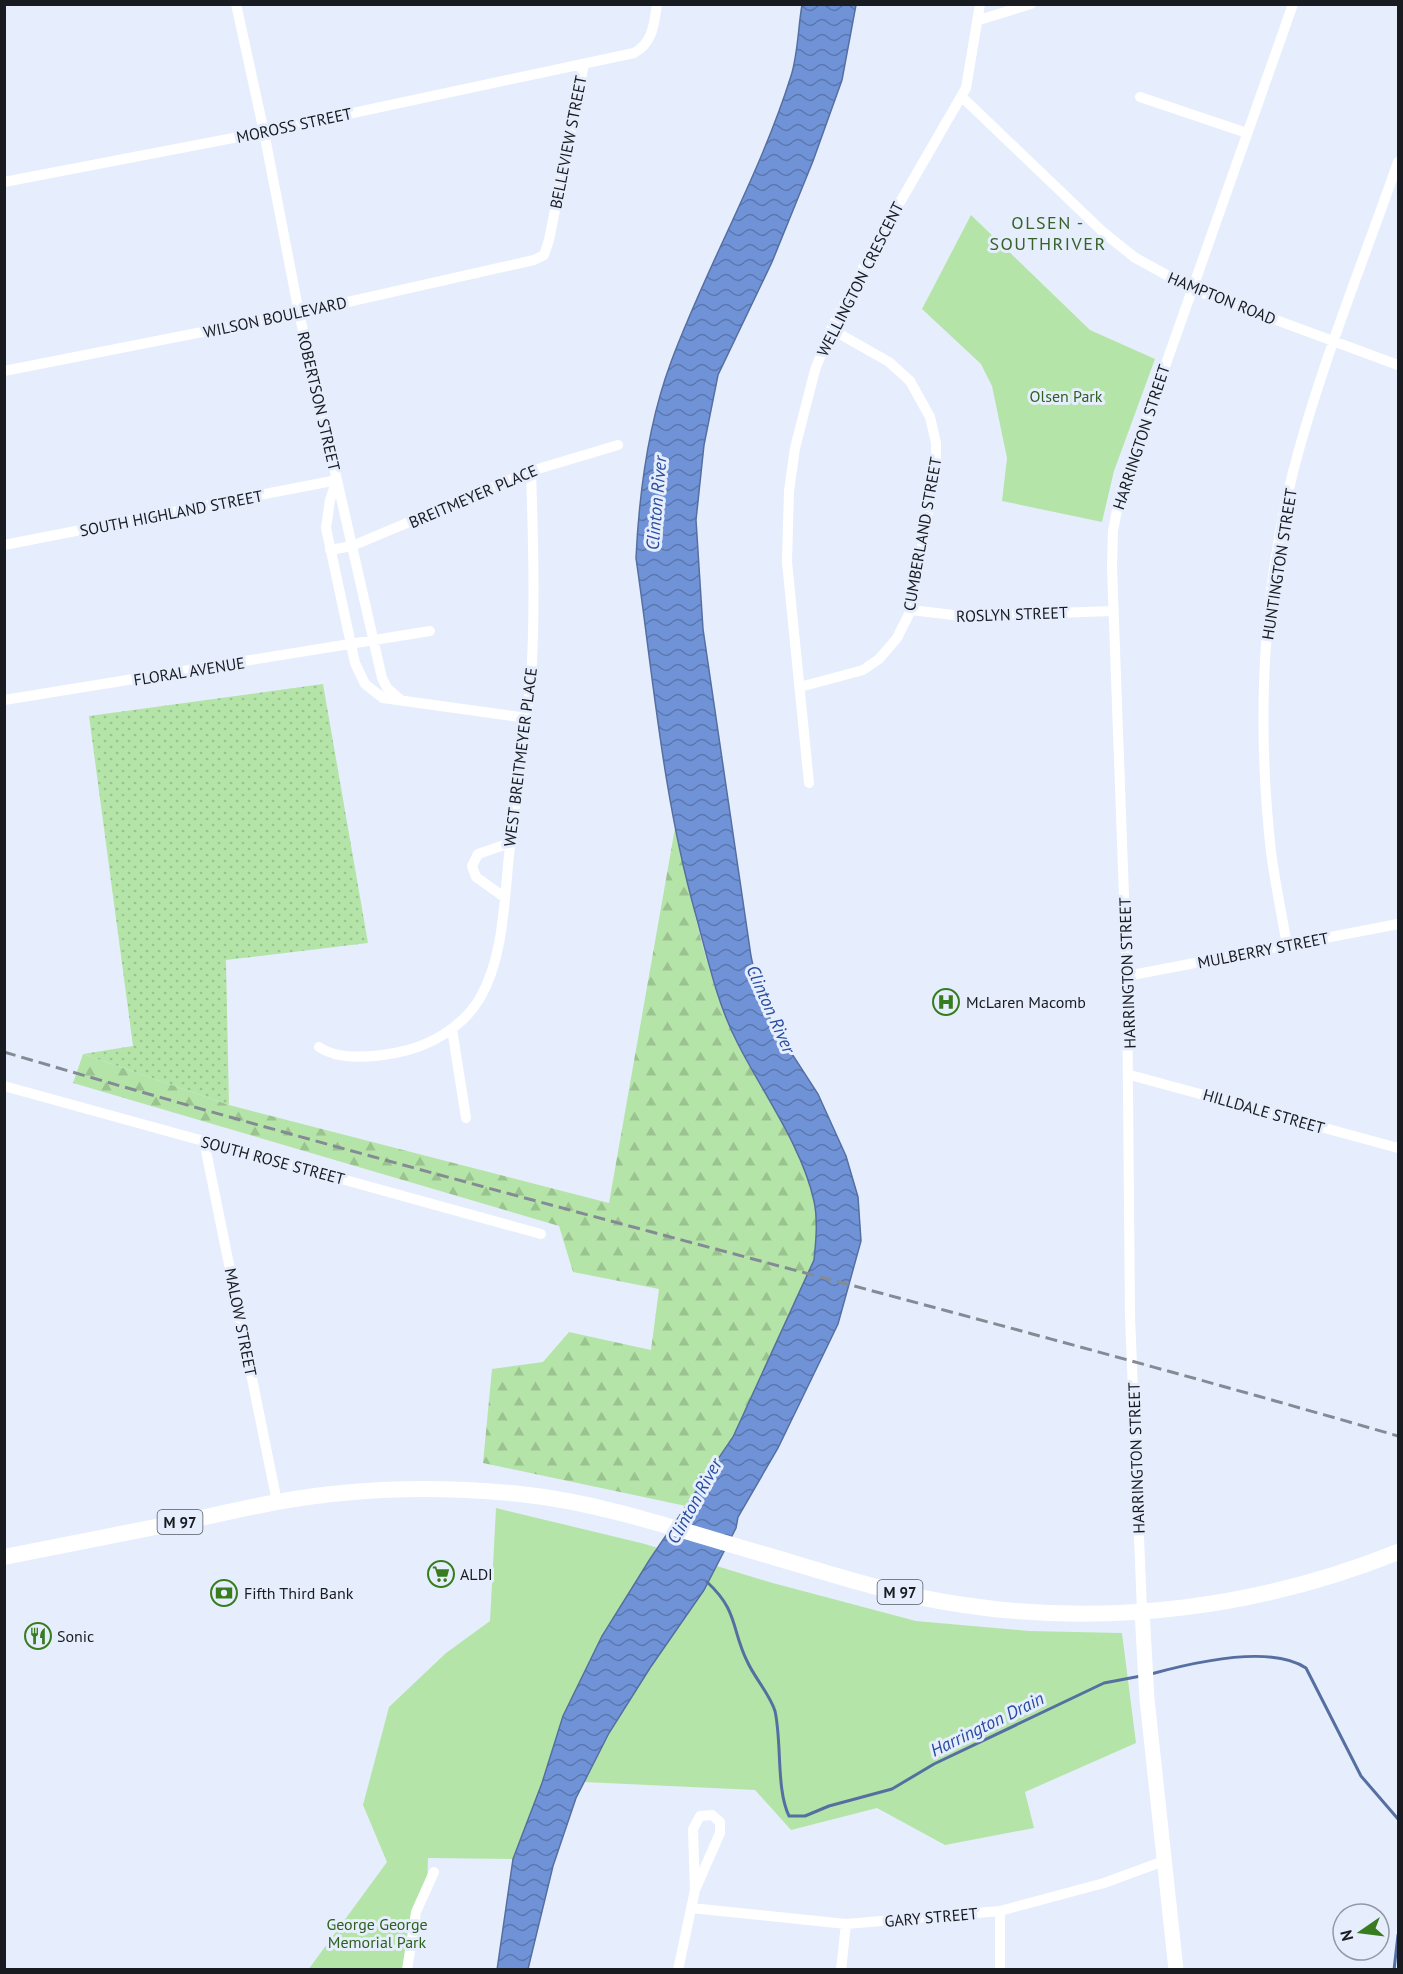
<svg xmlns="http://www.w3.org/2000/svg" width="1403" height="1974" font-family="'PT Sans',sans-serif">
  <defs>
    <pattern id="grass-dots" width="8" height="8" patternUnits="userSpaceOnUse" patternTransform="scale(1.5)"><rect width="8" height="8" fill="#b5e4a8"/><path d="M2 2h.1M6 6h.1" fill="none" stroke="#9bc390" stroke-width="1.8" stroke-linecap="round"/></pattern>
    <pattern id="forest-firs" width="22" height="20" patternUnits="userSpaceOnUse" patternTransform="scale(1.5)"><rect width="22" height="20" fill="#b5e4a8"/><path d="M5 1l3.5 6h-7zM16 11l3.5 6h-7z" fill="#9bc390"/></pattern>
    <pattern id="water-waves" width="16" height="10" patternUnits="userSpaceOnUse" patternTransform="scale(1.5)"><rect width="16" height="10" fill="#7093d8"/><path d="M0 5q4-4 8 0t8 0" fill="none" stroke="#5b77af"/></pattern>
  </defs>
  <rect width="100%" height="100%" fill="#e6eefd"/>
  <path fill="url(#grass-dots)" d="M323,684L368,943L226,960L229,1105L83,1054L133,1046L89,716Z"/>
  <path fill="url(#forest-firs)" d="M675,828C689,888 701,950 722,1008C745,1074 799,1132 814,1201C818,1220 816,1241 814,1260L733,1437L686,1506L483,1463L492,1369L543,1362L569,1332L651,1350L659,1289L573,1272L559,1226L73,1083L83,1054L229,1105L609,1203Z"/>
  <path fill="#b5e4a8" d="M971,215L1090,330L1155,359L1114,471L1102,522L1002,501L1007,458L992,386L981,364L922,309Z
    M496,1508L645,1544L769,1582L916,1621L1029,1631L1122,1633L1136,1743L1025,1792L1034,1828L945,1845L877,1808L791,1830L755,1790L584,1782L543,1783L513,1859L428,1858L427,1888L407,1969L308,1970L387,1862L363,1805L389,1707L446,1653L490,1621Z"/>
  <path fill="url(#water-waves)" stroke="#566fa1" stroke-width="1.5" d="M802,5H856L842,80L813,161L772,262L718,375L704,445L696,520L703,629L751,956L758,990L772,1023L818,1094L846,1156L858,1197L861,1241L838,1324L778,1448L738,1517L736,1528L704,1590L650,1668L609,1733L576,1798L553,1866L528,1969L497,1970L513,1859L542,1783L563,1716L602,1636L650,1559L733,1437L814,1260C816,1241 818,1220 814,1201C802,1146 762,1092 737,1042C716,1001 707,955 695,912C663,797 653,676 636,558C639,495 649,421 671,362C707,265 760,175 791,76C798,54 798,28 802,5Z"/>
  <g fill="none" stroke-linecap="round" stroke-linejoin="round">
    <path stroke="#566fa1" stroke-width="3" d="M707,1582C739,1611 731,1630 748,1663C755,1678 770,1695 775,1711C782,1742 776,1789 789,1816H805L829,1806L892,1789L934,1764L1104,1683L1141,1676
      M1151,1674C1191,1663 1270,1644 1306,1668L1361,1776L1398,1819
      M1394,1970L1398,1935"/>
    <path stroke="#fff" stroke-width="10" d="M236,4L264,132L299,313L382,678L387,688L401,700
      M979,20L1031,4
      M962,97L1103,232L1134,257L1192,289L1398,365
      M1140,97L1247,133
      M4,182L264,132L634,53C653,43 654,24 657,4
      M4,371L299,313L534,260L544,255L549,240L584,64
      M337,480L330,500L326,528L355,663L365,684L383,698L527,718
      M4,545L337,480
      M330,550L352,546L531,471L618,445
      M911,610L962,616L1113,611
      M800,687L863,670L879,659L897,638L911,610L936,469V443L930,417L910,381L889,362L831,329
      M4,700L430,631
      M809,783L787,562L789,491L795,448L815,370L831,329L873,249L966,88L980,4
      M504,897L476,877L472,866L478,854L510,843
      M1287,946C1282,915 1275,883 1271,852C1257,726 1262,596 1293,472C1320,367 1362,265 1398,162
      M1127,976L1398,924
      M452,1029L466,1118
      M319,1047C339,1061 372,1057 395,1053C429,1047 462,1028 480,998C505,955 504,895 510,847C517,785 528,724 532,662C535,598 533,534 531,471
      M1130,1075L1398,1148
      M4,1086L541,1234
      M204,1141L277,1502
      M1142,1611L1130,1317L1127,979L1112,567L1113,531L1120,494L1293,4
      M691,1908L846,1924L1000,1911L1104,1883L1164,1861
      M407,1970L416,1912L434,1872
      M678,1970L695,1890L720,1833V1822L712,1815L700,1816L693,1829L695,1890
      M841,1970L846,1924
      M1000,1970V1911"/>
    <path stroke="#fff" stroke-width="15" d="M1142,1611L1147,1699L1176,1970"/>
    <path stroke="#fff" stroke-width="16" d="M4,1557C70,1544 135,1531 201,1518C247,1508 294,1497 342,1493C401,1487 461,1488 520,1494C606,1503 687,1533 770,1556C834,1575 898,1596 964,1605C1110,1627 1261,1607 1398,1552"/>
    <path stroke="#858b95" stroke-width="3" stroke-dasharray="12 6" stroke-linecap="butt" d="M4,1052C467,1189 935,1302 1398,1436"/>
  </g>
  <defs>
    <symbol id="hospital-ring" viewBox="-11 -11 22 22"><circle r="9.5" fill="#e6eefd" stroke="#377c1f" stroke-width="1.5"/><path d="M-5-5h3v3.5h4V-5h3V5h-3V1.5h-4V5h-3Z" fill="#377c1f"/></symbol>
    <symbol id="supermarket-ring" viewBox="-11 -11 22 22"><circle r="9.5" fill="#e6eefd" stroke="#377c1f" stroke-width="1.5"/><path d="M-6-5.5h2.5l.6 2H6L4.5 2H-2.5L-4.4-4H-6ZM-1.5 3.2a1.3 1.3 0 1 0 .1 0ZM3 3.2a1.3 1.3 0 1 0 .1 0Z" fill="#377c1f"/></symbol>
    <symbol id="bank-ring" viewBox="-11 -11 22 22"><circle r="9.5" fill="#e6eefd" stroke="#377c1f" stroke-width="1.5"/><path d="M-6-4H6V4H-6ZM0-2.3a2.3 2.3 0 1 0 0 4.6a2.3 2.3 0 1 0 0-4.6Z" fill="#377c1f"/></symbol>
    <symbol id="restaurant-ring" viewBox="-11 -11 22 22"><circle r="9.5" fill="#e6eefd" stroke="#377c1f" stroke-width="1.5"/><path d="M-5-6h1v4h1v-4h1v4h1v-4h1v5L-1.5 .5V6h-2V.5L-5-1ZM5-6V6H3V1.5H1.5Q1.5-4 5-6Z" fill="#377c1f"/></symbol>
  </defs>
  <g fill-rule="evenodd">
    <use href="#hospital-ring" x="931" y="987" width="30" height="30"/>
    <use href="#supermarket-ring" x="426" y="1559" width="30" height="30"/>
    <use href="#bank-ring" x="209" y="1578" width="30" height="30"/>
    <use href="#restaurant-ring" x="23" y="1621" width="30" height="30"/>
  </g>
  <g text-anchor="middle" dominant-baseline="central" stroke-width="6" stroke-linejoin="round" paint-order="stroke">
    <g fill="#e6eefd" stroke="#565a62" stroke-width="1.5">
      <rect x="157.5" y="1510" width="45" height="24" rx="4.5"/>
      <rect x="877.5" y="1580" width="45" height="24" rx="4.5"/>
    </g>
    <g font-size="15" font-weight="bold" fill="#181b20">
      <text x="180" y="1522">M 97</text>
      <text x="900" y="1592">M 97</text>
    </g>
    <g font-size="16" fill="#181b20" stroke="#e6eefd">
      <text transform="translate(294 125) rotate(-12)">MOROSS STREET</text>
      <text transform="translate(568 142) rotate(-79)">BELLEVIEW STREET</text>
      <text transform="translate(860 279) rotate(-63)">WELLINGTON CRESCENT</text>
      <text transform="translate(1222 298) rotate(22)">HAMPTON ROAD</text>
      <text transform="translate(275 317) rotate(-12)">WILSON BOULEVARD</text>
      <text transform="translate(319 401) rotate(77)">ROBERTSON STREET</text>
      <text transform="translate(1141 437) rotate(-72)">HARRINGTON STREET</text>
      <text transform="translate(473 496) rotate(-23)">BREITMEYER PLACE</text>
      <text transform="translate(171 513) rotate(-11)">SOUTH HIGHLAND STREET</text>
      <text transform="translate(922 534) rotate(-80)">CUMBERLAND STREET</text>
      <text transform="translate(1279 564) rotate(-81)">HUNTINGTON STREET</text>
      <text transform="translate(1012 614) rotate(-2)">ROSLYN STREET</text>
      <text transform="translate(189 671) rotate(-9)">FLORAL AVENUE</text>
      <text transform="translate(520 757) rotate(-83)">WEST BREITMEYER PLACE</text>
      <text transform="translate(1263 950) rotate(-11)">MULBERRY STREET</text>
      <text transform="translate(1127 973) rotate(-92)">HARRINGTON STREET</text>
      <text transform="translate(1264 1111) rotate(16)">HILLDALE STREET</text>
      <text transform="translate(273 1160) rotate(15)">SOUTH ROSE STREET</text>
      <text transform="translate(241 1322) rotate(79)">MALOW STREET</text>
      <text transform="translate(1136 1458) rotate(-92)">HARRINGTON STREET</text>
      <text transform="translate(931 1917) rotate(-5)">GARY STREET</text>
    </g>
    <g font-size="16" fill="#2e611d" stroke="#e6eefd">
      <text x="1066" y="396">Olsen Park</text>
      <text x="377" y="1924">George George<tspan x="377" dy="18">Memorial Park</tspan></text>
    </g>
    <g font-size="16" fill="#181b20" stroke="#e6eefd" text-anchor="start">
      <text x="966" y="1002">McLaren Macomb</text>
      <text x="460" y="1574">ALDI</text>
      <text x="244" y="1593">Fifth Third Bank</text>
      <text x="57" y="1636">Sonic</text>
    </g>
    <g font-size="18" letter-spacing="1.5" fill="#366229" stroke="#e6eefd">
      <text x="1048" y="222">OLSEN -<tspan x="1048" dy="21">SOUTHRIVER</tspan></text>
    </g>
    <g font-size="18" font-style="italic" fill="#284c9f" stroke="#e6eefd">
      <text transform="translate(656 503) rotate(-85)">Clinton River</text>
      <text transform="translate(771 1009) rotate(66)">Clinton River</text>
      <text transform="translate(694 1501) rotate(-61)">Clinton River</text>
      <text transform="translate(987 1724) rotate(-26)">Harrington Drain</text>
    </g>
  </g>
  <rect width="1403" height="1974" fill="none" stroke="#181b20" stroke-width="12"/>
  <g transform="translate(1361 1932) rotate(256)"><circle r="28" fill="#e6eefd" stroke="#949aa5" stroke-width="1.5"/>
  <path d="M0-4.5L10 22L0 15L-10 22Z" fill="#377c1f"/>
  <text y="-9" font-size="16" font-weight="bold" text-anchor="middle" fill="#181b20">N</text>
  </g>
</svg>
